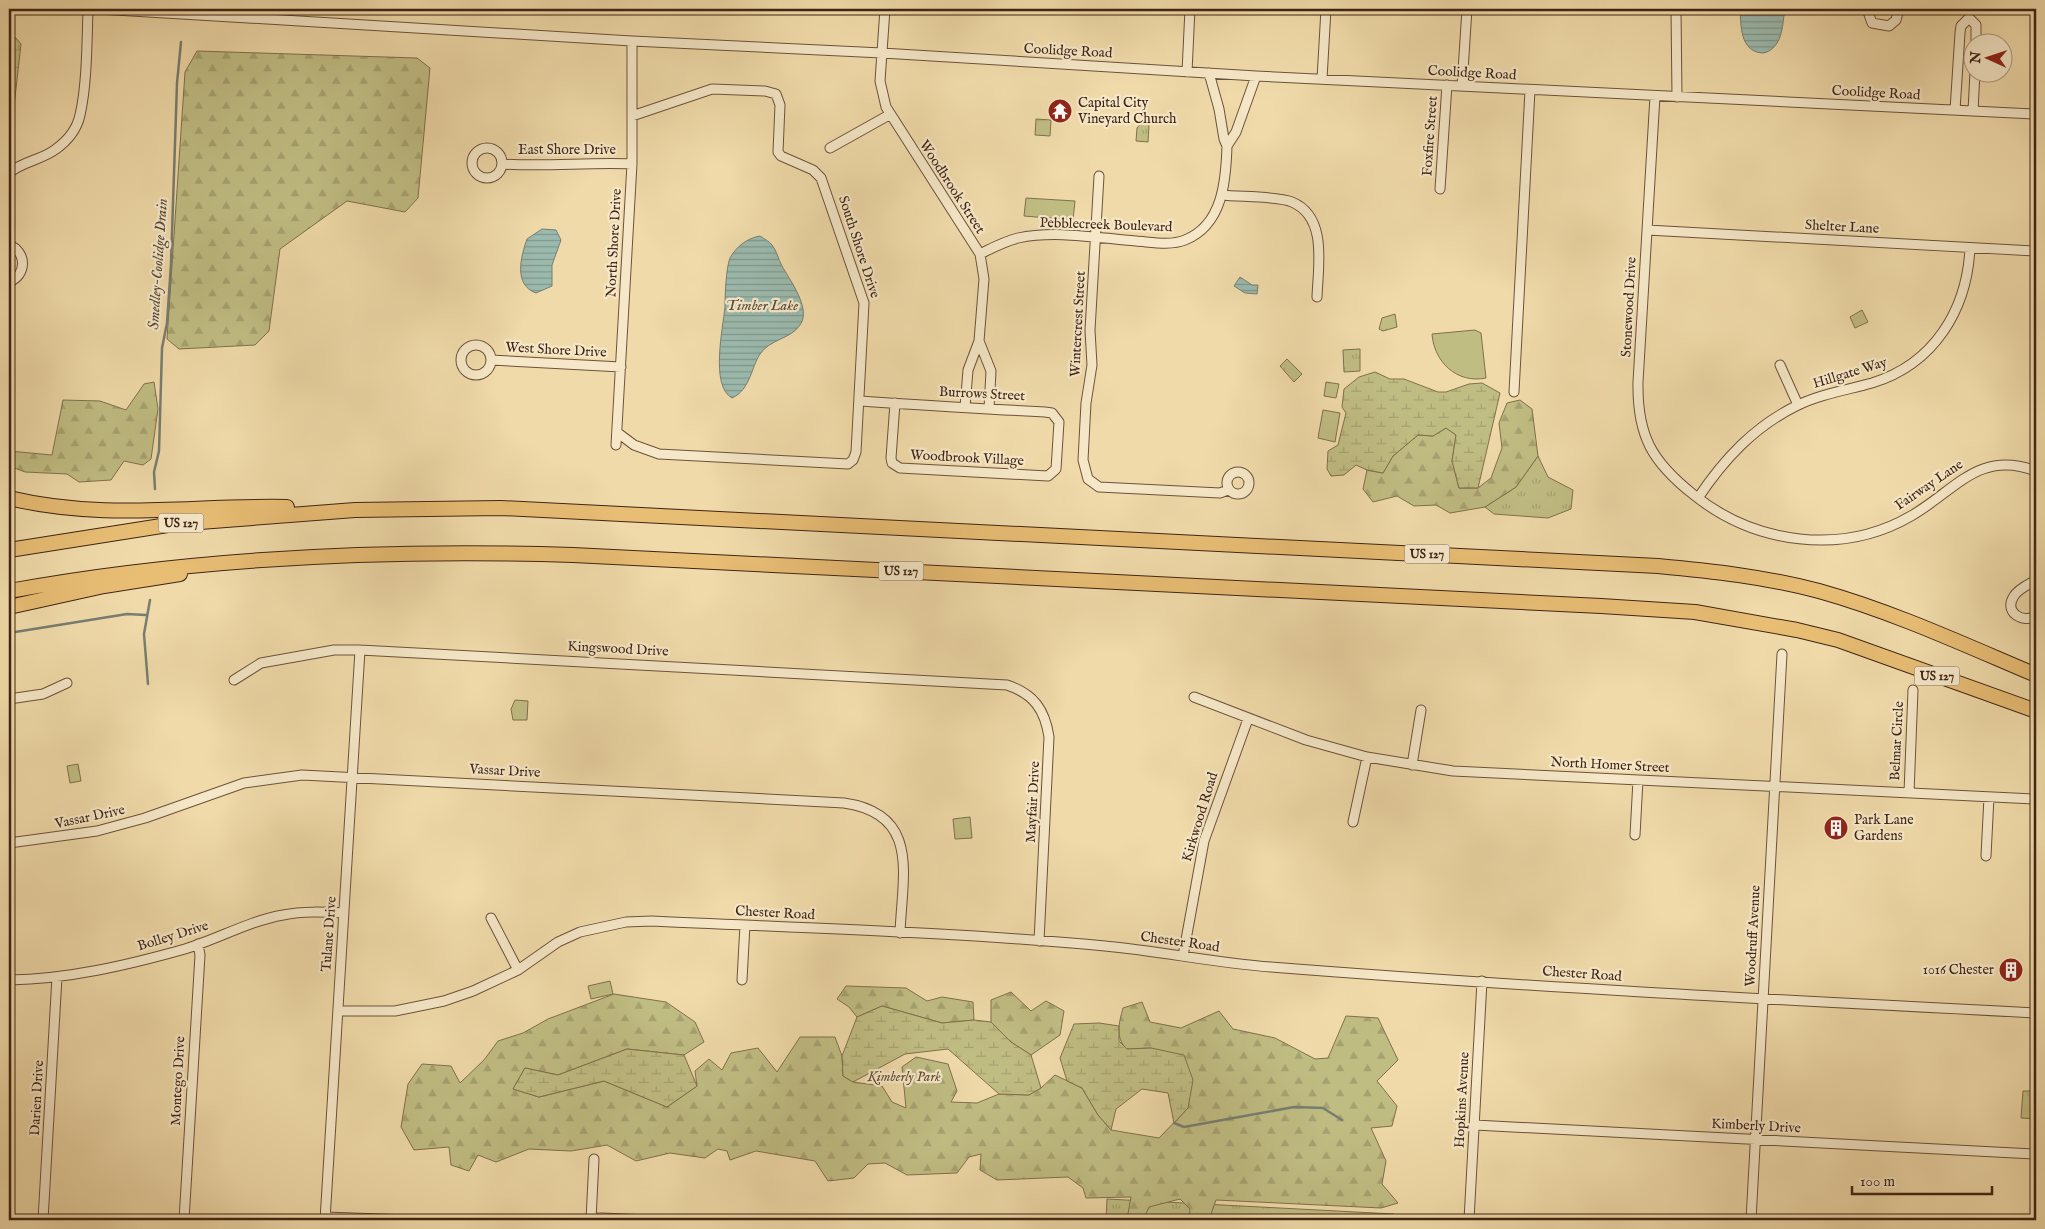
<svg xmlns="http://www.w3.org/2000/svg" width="2045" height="1229" font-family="'IM FELL English',serif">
  <defs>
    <pattern id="grass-tufts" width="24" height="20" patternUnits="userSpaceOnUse" patternTransform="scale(1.25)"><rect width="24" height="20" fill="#c0bd83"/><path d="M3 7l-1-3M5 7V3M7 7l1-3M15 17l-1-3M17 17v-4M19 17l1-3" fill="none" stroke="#a6a270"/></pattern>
    <pattern id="forest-firs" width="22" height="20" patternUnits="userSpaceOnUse" patternTransform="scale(1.25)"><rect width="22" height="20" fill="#c0bd83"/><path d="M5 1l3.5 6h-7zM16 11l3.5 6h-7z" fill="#a6a270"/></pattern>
    <pattern id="wetland-marsh" width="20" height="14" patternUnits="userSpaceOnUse" patternTransform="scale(1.25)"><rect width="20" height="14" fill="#c0bd83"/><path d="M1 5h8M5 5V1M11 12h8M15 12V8" fill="none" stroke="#a6a270"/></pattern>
    <pattern id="water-rules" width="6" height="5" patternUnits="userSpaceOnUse" patternTransform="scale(1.25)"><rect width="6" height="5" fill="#9bbaae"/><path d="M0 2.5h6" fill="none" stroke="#80978d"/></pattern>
  </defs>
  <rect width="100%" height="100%" fill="#f0daa9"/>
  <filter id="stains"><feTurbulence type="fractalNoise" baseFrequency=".004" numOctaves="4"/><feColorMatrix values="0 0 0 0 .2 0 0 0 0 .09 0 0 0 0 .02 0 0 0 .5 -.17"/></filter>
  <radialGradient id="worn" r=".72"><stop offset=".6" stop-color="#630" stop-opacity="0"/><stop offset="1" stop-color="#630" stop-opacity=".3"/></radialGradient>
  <path fill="url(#grass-tufts)" stroke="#80704c" d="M1036,119L1051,120L1050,136L1035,135Z
    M1144,120L1149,125L1148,142L1136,141L1137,128Z
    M1395,314L1397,327L1383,331L1379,329L1382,318Z
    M1360,349V371L1344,372L1343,350Z
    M1287,359L1302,374L1294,382L1280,366Z
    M1326,382L1339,384L1336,398L1324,396Z
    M1538,456L1548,477L1573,490L1571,509L1548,518L1494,514L1485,507L1516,487Z
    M78,764L81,781L70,783L67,766Z
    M2023,1091H2036V1119L2021,1118Z
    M1107,1199L1394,1214L1393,1220H1106Z"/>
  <path fill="url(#forest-firs)" stroke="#80704c" d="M197,51L417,58L430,68L418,198L405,212L347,201L280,249L269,331L255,345L179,349L167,339L185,72Z
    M154,382L158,409L151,459L143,465L124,461L111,480L79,482L67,474L25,472L9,466V451L52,455L63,400L100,401L126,410L144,384Z
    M1520,400L1532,409L1538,456L1516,487L1485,507L1450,513L1436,505L1414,506L1397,496L1373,502L1363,489L1367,470L1383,473L1393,456L1418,435L1433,436L1446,428L1456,435L1452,461L1459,488H1478L1491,478L1502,448L1499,423L1507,403Z
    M846,986L906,988L927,1001L942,997L973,1002L974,1020L942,1023L882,1006L857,1017L849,1007L837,999Z
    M1011,992L1031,1011L1046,1001L1064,1011L1060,1035L1031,1055L1011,1042L991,1022V1000Z
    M614,994L666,1002L695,1022L704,1042L684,1055L627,1049L558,1075L525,1068L513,1089L539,1097L604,1081L667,1107L697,1086L695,1071L709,1059L722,1070L731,1053L758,1048L777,1072L800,1037H835L842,1056L843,1076L853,1082L882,1086L892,1102L906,1108L902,1067L916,1057L948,1064L957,1091L951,1102L977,1103L999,1094L1029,1095L1041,1088L1055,1075L1082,1088L1098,1115L1111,1130L1159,1138L1188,1108L1151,1048L1126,1049C1115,1036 1119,1023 1123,1008L1142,1002L1150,1022L1181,1028L1219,1011L1233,1029L1275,1038L1315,1059L1328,1058L1346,1016L1378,1018L1398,1060L1377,1081L1397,1106L1392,1126L1371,1128L1386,1161L1382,1184L1398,1203L1381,1208L1216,1200L1209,1220H1189L1190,1209L1180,1199L1149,1207L1143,1220H1123L1127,1219L1131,1197L1086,1198L1083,1188L1068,1177L997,1180L980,1170L981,1154L969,1157L957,1173L907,1175L885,1163L868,1164L854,1178L828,1181L815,1161L756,1151L730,1160L727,1151L718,1149L705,1158L670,1153L636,1161L607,1145L571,1151L529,1149L496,1162L478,1155L469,1171L451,1165L449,1147L414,1150L401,1127L408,1084L422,1064L451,1066L460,1083L484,1060L498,1041L523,1033L548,1019Z"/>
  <path fill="url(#wetland-marsh)" stroke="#80704c" d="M9,37L16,38L21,44L9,151Z
    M1375,372L1390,379H1404L1438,392H1446L1469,384L1482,383L1500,393L1478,488H1459L1452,461L1456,435L1446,428L1433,436L1418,435L1393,456L1383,473L1367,470L1356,465L1344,475L1331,476L1327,469L1328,451L1338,445L1346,413L1342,407L1344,389L1359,377Z
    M882,1006L942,1023L974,1020L991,1022L1011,1042L1031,1055L1041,1088L1029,1095L999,1094L948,1049L905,1054L853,1082L843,1076L842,1056L857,1017Z
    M1099,1023L1119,1026V1041L1127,1049L1151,1048L1184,1055L1193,1080L1188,1108L1174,1123L1168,1093L1142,1089L1116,1109L1111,1130L1098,1115L1082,1088L1067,1081L1060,1058L1074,1024Z
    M627,1049L684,1055L697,1086L667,1107L604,1081L539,1097L513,1089L525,1068L558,1075Z"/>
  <path fill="#c0bd83" stroke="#80704c" d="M1026,198L1075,201L1073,220L1024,216Z
    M1862,310L1868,322L1855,328L1850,317Z
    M1475,330L1481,333L1486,378C1457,384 1434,362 1432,334Z
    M1323,410L1340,413L1335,442L1318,438Z
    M515,700L528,701L527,720H513L511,709Z
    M970,817L972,838L955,839L953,819Z
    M610,981L613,994L591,999L588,986Z"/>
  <path fill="url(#water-rules)" stroke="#777e71" d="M1740,9H1785C1783,19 1783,34 1777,43C1774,48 1768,53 1762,53C1740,51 1741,26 1740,9Z
    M542,229L556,230L561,240L552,265V286L536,293C513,285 521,256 527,239Z
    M760,236C764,239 769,241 772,245C777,251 778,259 782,266C789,279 812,309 800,325C791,339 770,339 760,354C751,368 750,390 732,398C710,386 723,328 725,307C725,295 726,268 730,258C736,247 747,238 760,236Z
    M1240,277L1252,285H1258L1257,294L1245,293L1234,286Z"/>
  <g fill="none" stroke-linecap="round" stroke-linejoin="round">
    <path stroke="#777e71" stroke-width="2.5" d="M155,489L154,472L159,451L162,348L167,323L171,264L177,83L181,42
      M9,633L127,614L146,615
      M148,684L144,634L150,600
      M1174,1123L1184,1127L1294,1107L1323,1108L1342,1120"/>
    <defs>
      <path id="minor" d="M98,9L632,41L882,53L1256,76L2036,114
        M885,9L880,81L886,107L980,254L984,279L979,341L968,370L965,407
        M1676,9L1677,97
        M1867,9L1872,23L1889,26L1896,20L1899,9
        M1187,72L1190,9
        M1209,73L1219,109L1224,139L1227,146L1236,132L1256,76
        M1322,79L1326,9
        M1462,86L1467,9
        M1655,96L1638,382C1637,436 1652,462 1694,495C1755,544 1842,556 1911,516C1955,491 1979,449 2036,471
        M1955,110L1960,33L1961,26L1969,18L1976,25V42
        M1973,111L1975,72
        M830,148L889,115
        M472 163a15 15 0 1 1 30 0a15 15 0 1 1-30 0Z
        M502,164C545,167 589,162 632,164
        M9,173C23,161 42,160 56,149C67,141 77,129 80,115C87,85 87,41 88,9
        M1099,176L1090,330L1092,365L1086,403L1083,460L1088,479L1099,487L1220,493L1228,490
        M1440,189L1447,85
        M1222,195C1239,197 1278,196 1292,202C1328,217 1318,267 1317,297
        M1647,230L2036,251
        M9,245C27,252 27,275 9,282
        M980,254C992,248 1005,241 1018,238C1056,230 1097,238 1136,241C1151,242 1170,246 1185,240C1223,225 1226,180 1227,146
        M979,341L991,371L989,409
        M461 360a15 15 0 1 1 30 0a15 15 0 1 1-30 0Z
        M491,360L621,367
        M1780,365L1798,405
        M1514,392L1530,90
        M860,401C922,405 983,409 1045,412L1052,413L1059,422L1056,469L1048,476L900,468L892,463L891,458L895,403
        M618,433L634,445L659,454L848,464L853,460L856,452L864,303L821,178L813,170L781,156L778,152L780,105L776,94L765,91L712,89L632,116
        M616,445L632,164V41
        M1227 483a11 11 0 1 1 22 0a11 11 0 1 1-22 0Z
        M1698,498C1724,459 1754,427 1796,406C1820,394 1847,390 1872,383C1934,364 1967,310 1970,248
        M2036,580C2029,584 2018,589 2014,596C2003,612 2023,624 2036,616
        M234,680L261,663L334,650H360L1007,685C1034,694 1045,710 1049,737L1039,941
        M1194,697L1306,740L1367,757L1453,771L2036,799
        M9,699L43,694L67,683
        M1412,765L1421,710
        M1909,793L1913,690
        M1353,822L1367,757
        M1635,835L1638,780
        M9,843L97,831L145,818L244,783L302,775L844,803C921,814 902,876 900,933
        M1986,856L1989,797
        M491,918L518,970
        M1183,956L1204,841L1248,719
        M9,980C69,979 128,965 185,949C218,939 249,921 283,915C303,911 324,912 344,913
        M742,980L745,925
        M338,1011H395L444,1001L473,991L518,970L558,942L580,932L626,922L652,921C803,928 954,932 1105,946C1160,951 1215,963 1271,967C1525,987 1781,1000 2036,1013
        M1475,1125L2036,1154
        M325,1217L409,1220
        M43,1220L57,977
        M184,1220L200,955L198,944
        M325,1220L360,650
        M542,1220L602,1218L648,1220
        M591,1220L594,1159
        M1469,1220L1482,981
        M1751,1220L1782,654"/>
      <path id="highway" d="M9,498C105,521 191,505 287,507
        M9,550L174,524L355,510L501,508L1658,566C1712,571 1766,577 1819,591C1894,612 1965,645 2036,675
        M9,591C196,557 383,549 573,555L1601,606L1695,612L1797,630L1838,640L2036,711
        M9,607L104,586L180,574"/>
    </defs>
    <use href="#minor" stroke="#6c523b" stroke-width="11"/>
    <use href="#highway" stroke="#402416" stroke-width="16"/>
    <use href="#minor" stroke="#f5e7c7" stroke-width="9"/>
    <use href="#highway" stroke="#e8bd74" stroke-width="14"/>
  </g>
  <defs>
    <symbol id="temple-disc" viewBox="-11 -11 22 22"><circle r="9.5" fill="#8f2418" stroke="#f5e7c7"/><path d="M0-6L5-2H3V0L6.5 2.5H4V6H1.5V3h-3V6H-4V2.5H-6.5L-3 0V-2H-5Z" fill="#fff"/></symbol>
    <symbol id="building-disc" viewBox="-11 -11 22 22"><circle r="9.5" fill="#8f2418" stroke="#f5e7c7"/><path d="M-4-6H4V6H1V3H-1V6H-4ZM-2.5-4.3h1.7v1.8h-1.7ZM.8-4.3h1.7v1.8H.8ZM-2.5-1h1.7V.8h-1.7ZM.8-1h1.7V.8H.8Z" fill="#fff"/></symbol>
  </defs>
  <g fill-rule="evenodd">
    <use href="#temple-disc" x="1046" y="97" width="28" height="28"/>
    <use href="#building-disc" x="1822" y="814" width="28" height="28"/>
    <use href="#building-disc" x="1997" y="956" width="28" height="28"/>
  </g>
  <g text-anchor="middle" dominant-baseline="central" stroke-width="4.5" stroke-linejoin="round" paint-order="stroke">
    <g fill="#f5e7c7" stroke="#765e4b" stroke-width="1">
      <rect x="158.5" y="513.5" width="45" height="19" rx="4"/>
      <rect x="1404.5" y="544.5" width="45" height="19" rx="4"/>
      <rect x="878.5" y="561.5" width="45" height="19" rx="4"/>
      <rect x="1914.5" y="666.5" width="45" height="19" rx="4"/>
    </g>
    <g font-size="12" font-weight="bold" fill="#402416">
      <text x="181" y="523">US 127</text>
      <text x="1427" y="554">US 127</text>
      <text x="901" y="571">US 127</text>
      <text x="1937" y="676">US 127</text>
    </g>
    <g font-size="14" fill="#402416" stroke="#f5e7c7">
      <text transform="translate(1068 51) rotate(3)">Coolidge Road</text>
      <text transform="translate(1472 73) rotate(3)">Coolidge Road</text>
      <text transform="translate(1876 93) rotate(3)">Coolidge Road</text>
      <text transform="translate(1430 136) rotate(-86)">Foxfire Street</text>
      <text x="567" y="150">East Shore Drive</text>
      <text transform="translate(952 187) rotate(57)">Woodbrook Street</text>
      <text transform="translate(1106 225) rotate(2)">Pebblecreek Boulevard</text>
      <text transform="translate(1842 227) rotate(3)">Shelter Lane</text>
      <text transform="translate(614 243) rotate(-87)">North Shore Drive</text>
      <text transform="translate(859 247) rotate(72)">South Shore Drive</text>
      <text transform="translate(1629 307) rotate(-87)">Stonewood Drive</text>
      <text transform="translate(1078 324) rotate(-87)">Wintercrest Street</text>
      <text transform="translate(556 350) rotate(3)">West Shore Drive</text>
      <text transform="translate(1850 373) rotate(-17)">Hillgate Way</text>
      <text transform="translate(982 394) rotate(3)">Burrows Street</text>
      <text transform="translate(967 458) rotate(3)">Woodbrook Village</text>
      <text transform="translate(1929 485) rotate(-34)">Fairway Lane</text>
      <text transform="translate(618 649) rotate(3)">Kingswood Drive</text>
      <text transform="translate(1897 741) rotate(-87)">Belmar Circle</text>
      <text transform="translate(1610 765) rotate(3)">North Homer Street</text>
      <text transform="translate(505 771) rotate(3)">Vassar Drive</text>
      <text transform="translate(1033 802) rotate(-87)">Mayfair Drive</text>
      <text transform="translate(90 817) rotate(-12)">Vassar Drive</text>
      <text transform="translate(1200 817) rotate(-73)">Kirkwood Road</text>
      <text transform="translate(775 913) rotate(3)">Chester Road</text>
      <text transform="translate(329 934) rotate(-86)">Tulane Drive</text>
      <text transform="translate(173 936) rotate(-17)">Bolley Drive</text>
      <text transform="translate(1753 936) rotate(-87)">Woodruff Avenue</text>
      <text transform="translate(1180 942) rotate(8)">Chester Road</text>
      <text transform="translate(1582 974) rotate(4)">Chester Road</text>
      <text transform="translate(178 1081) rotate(-87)">Montego Drive</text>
      <text transform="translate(37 1098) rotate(-87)">Darien Drive</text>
      <text transform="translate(1462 1100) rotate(-87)">Hopkins Avenue</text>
      <text transform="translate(1756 1126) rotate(3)">Kimberly Drive</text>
    </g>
    <g font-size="14" fill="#402416" stroke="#f5e7c7" text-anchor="start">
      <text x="1078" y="103">Capital City<tspan x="1078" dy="16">Vineyard Church</tspan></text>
      <text x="1854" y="820">Park Lane<tspan x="1854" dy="16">Gardens</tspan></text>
      <text x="1994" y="970" text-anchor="end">1016 Chester</text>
    </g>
    <g font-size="14" font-style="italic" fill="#604a31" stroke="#f5e7c7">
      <text x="904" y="1077">Kimberly Park</text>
    </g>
    <g font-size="15" font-style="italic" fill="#574a3c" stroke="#f5e7c7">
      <text transform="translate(158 264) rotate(-86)">Smedley-Coolidge Drain</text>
      <text x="762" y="305">Timber Lake</text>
    </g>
  </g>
  <rect width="2045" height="1229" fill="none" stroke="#f0daa9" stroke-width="30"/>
  <rect x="10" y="10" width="2025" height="1209" fill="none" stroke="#402416" stroke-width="2.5"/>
  <rect x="15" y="15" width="2015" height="1199" fill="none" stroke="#402416"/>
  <g transform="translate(1988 58) rotate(273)"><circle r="24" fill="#f5e7c7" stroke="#ad9980"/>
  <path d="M0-4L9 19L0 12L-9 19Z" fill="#8f2418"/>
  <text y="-8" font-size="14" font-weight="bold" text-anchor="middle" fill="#402416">N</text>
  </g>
  <path d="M1852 1186v8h140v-8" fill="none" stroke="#402416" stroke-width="2.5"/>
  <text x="1860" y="1186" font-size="15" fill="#402416" stroke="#f5e7c7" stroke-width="4" paint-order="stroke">100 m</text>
  <rect width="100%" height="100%" filter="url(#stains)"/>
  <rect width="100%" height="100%" fill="url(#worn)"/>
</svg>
